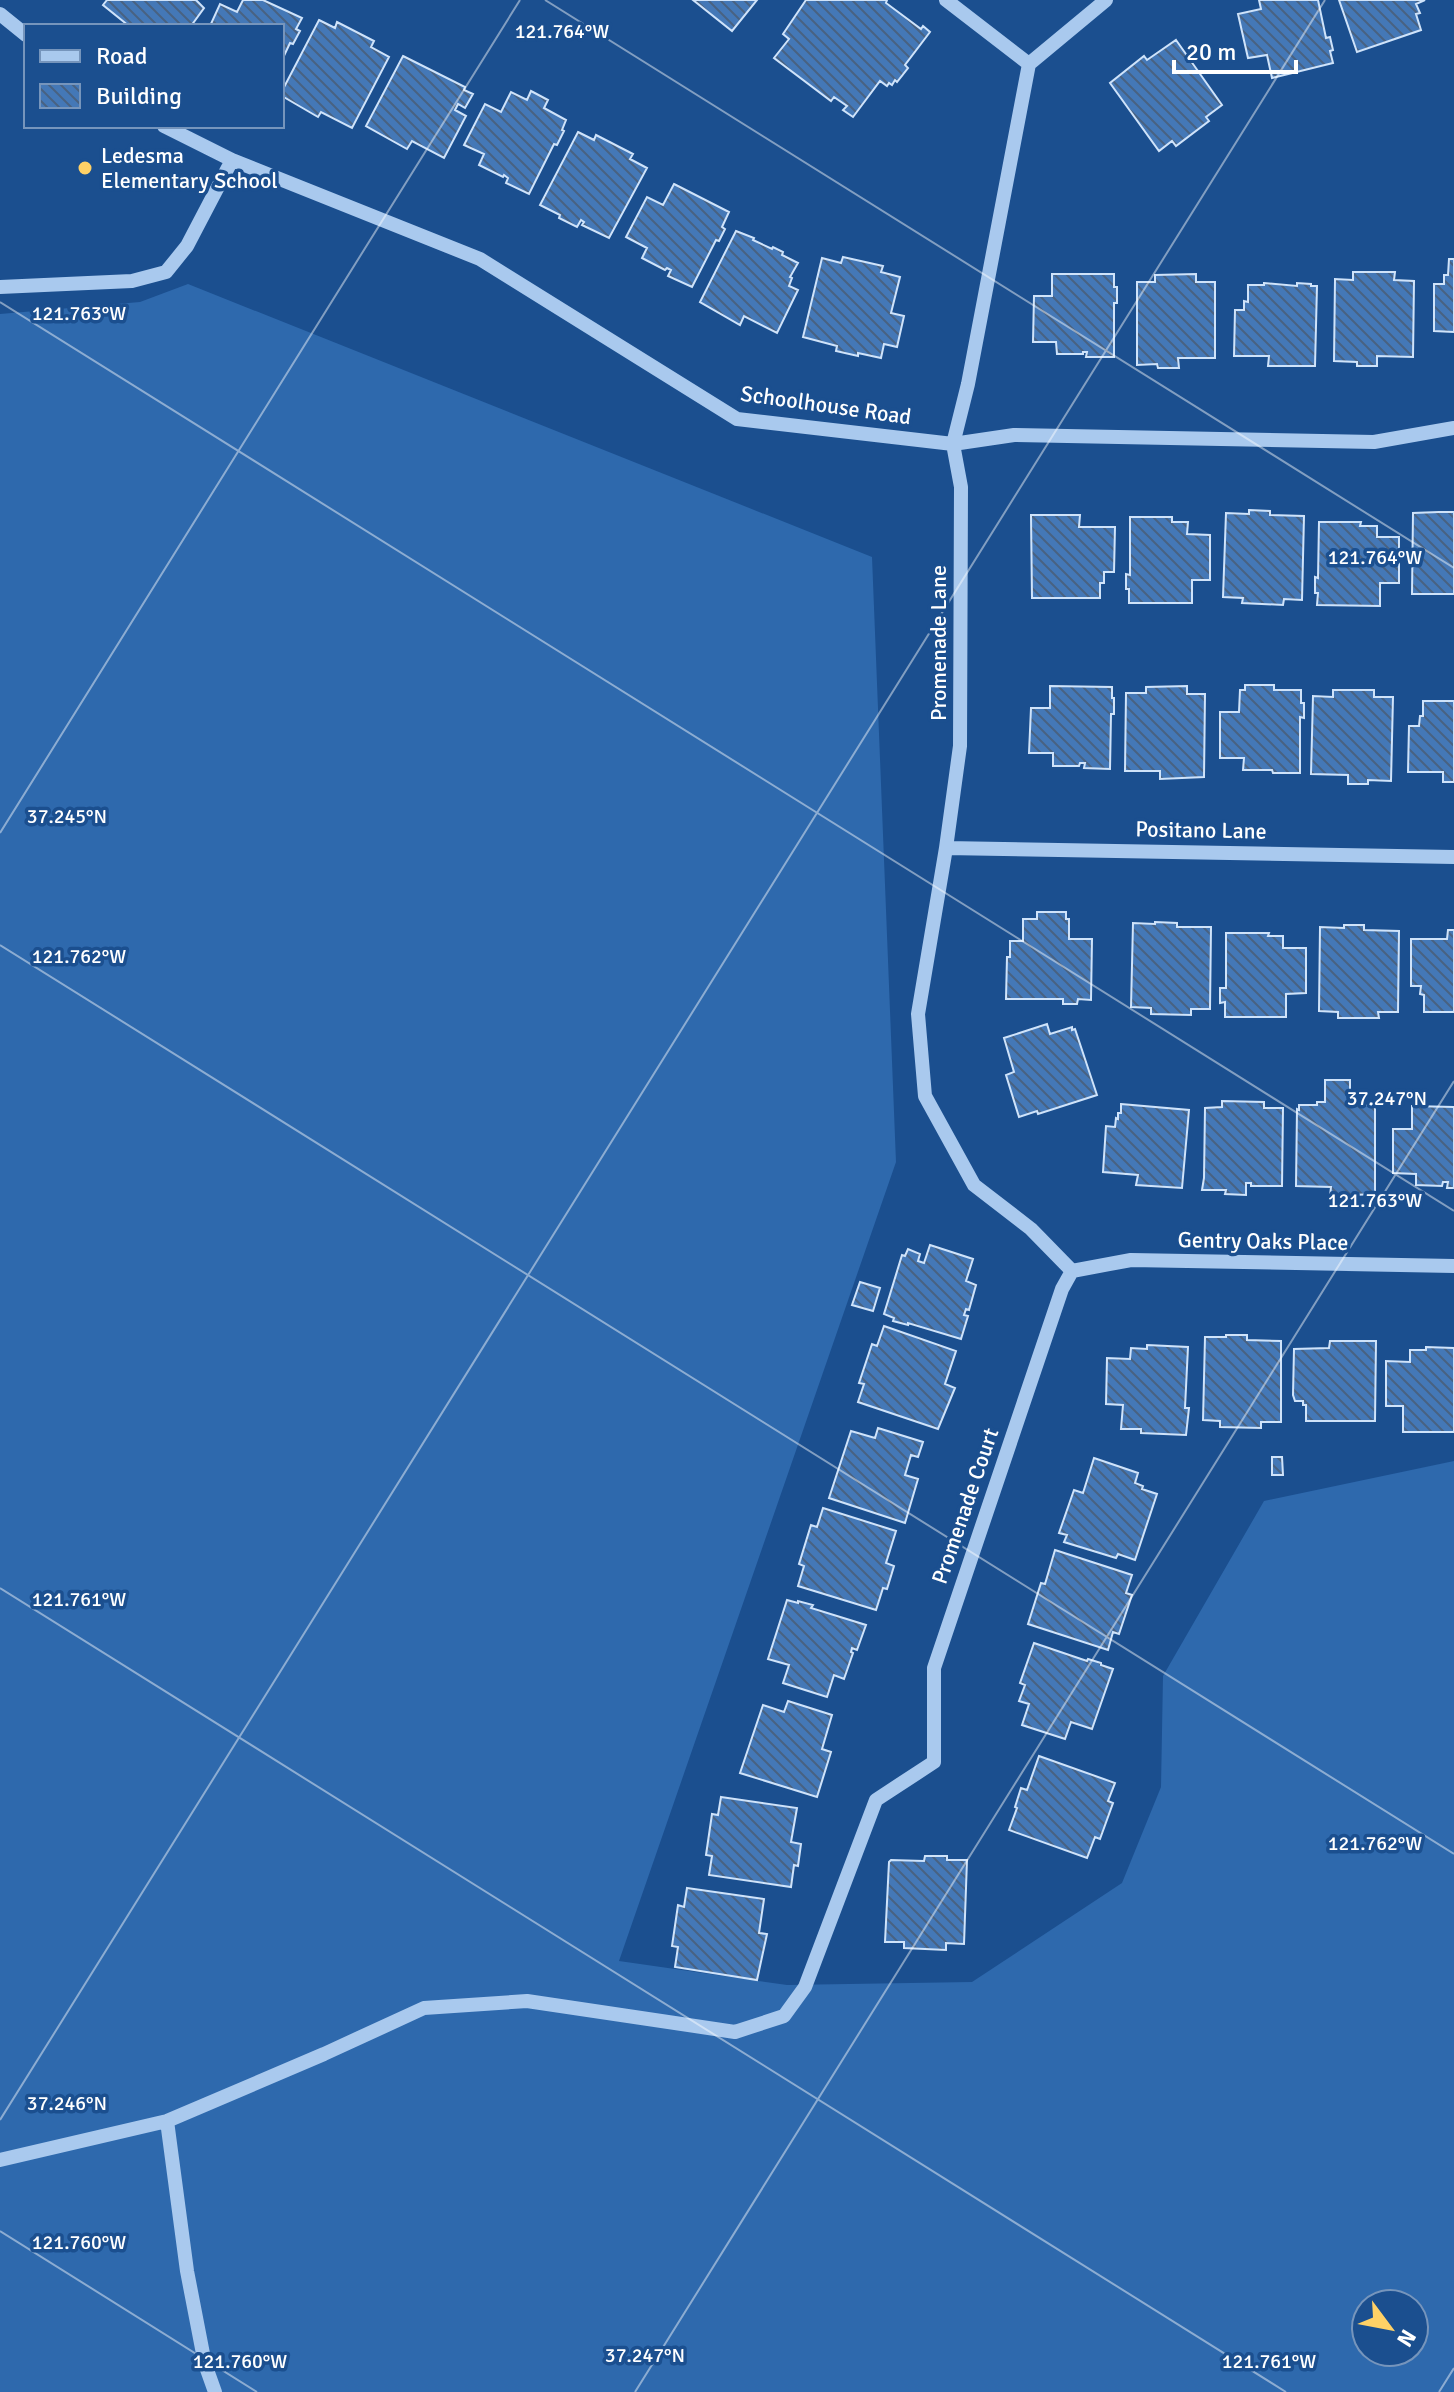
<svg xmlns="http://www.w3.org/2000/svg" width="1454" height="2392" font-family="Signika,sans-serif">
  <defs>
    <pattern id="building-back-hatch" width="6" height="6" patternUnits="userSpaceOnUse" patternTransform="scale(2)"><rect width="6" height="6" fill="#4478b7"/><path d="M-1 5l2 2M0 0l6 6M5-1l2 2" fill="none" stroke="#486282"/></pattern>
  </defs>
  <rect width="100%" height="100%" fill="#1b4f8f"/>
  <path fill="#2e69ad" fill-rule="evenodd" d="M188,284L872,557L896,1162L619,1961L787,1985L972,1982L1122,1883L1161,1787L1163,1676L1264,1501L1454,1461V2392H0V314L140,302ZM1366,2304H1414V2352H1366Z"/>
  <path fill="url(#building-back-hatch)" stroke="#cfe3fa" stroke-width="2" d="M107,0H196L204,8L191,26H129L103,5Z
    M243,0H263L302,18L296,29L300,31L293,44L290,43L282,60V26H210L220,4L237,12Z
    M693,0H757L732,31Z
    M806,0H887L886,3L921,29L923,26L930,32L905,65L908,68L897,82L895,80L892,85L889,83L887,86L880,81L853,117L843,110L847,106L834,97L831,101L774,58L789,39L783,34Z
    M1259,0H1318L1326,38L1330,37L1333,50L1330,51L1333,63L1272,78L1267,55L1248,58L1238,14L1261,9Z
    M1339,0H1425L1416,4L1420,13L1416,14L1421,30L1357,52Z
    M319,20L335,28L337,22L374,41L371,47L389,57L352,128L321,112L318,117L282,96V91Z
    M1176,40L1222,105L1206,117L1209,121L1176,146L1172,141L1159,151L1110,83L1144,56L1147,60Z
    M403,56L465,87L464,90L473,94L465,108L458,104L455,110L466,116L444,158L412,141L407,149L366,126Z
    M531,91L548,100L544,108L566,120L562,130L564,131L557,145L554,144L529,194L506,183L508,178L504,175L503,177L479,165L484,154L464,145L485,104L501,112L511,92L527,100Z
    M578,132L594,140L596,135L633,154L630,159L647,168L609,238L582,225L584,222L581,220L577,227L559,218L560,215L540,205Z
    M674,184L729,212L722,227L725,229L719,241L716,240L692,287L668,276L671,270L667,268L665,270L642,258L647,248L626,237L647,197L663,205Z
    M736,231L754,238L753,240L772,249L773,247L783,252L782,255L798,263L790,277L792,278L789,286L798,290L777,333L744,316L740,325L700,302Z
    M843,257L883,266L881,272L900,277L891,313L904,316L897,347L884,344L881,358L858,353V356L836,351L837,346L803,337L822,258L841,263Z
    M1449,259H1454V332L1434,331V284H1444V275H1448Z
    M1353,272H1395L1394,280L1414,281L1413,357L1377,356V366H1357V362L1334,361L1335,279L1353,280Z
    M1052,274H1114V287H1117V303H1114V357H1086L1087,352H1083V354H1057L1056,342H1033L1034,296H1052Z
    M1196,274V282H1215V358H1178L1179,368H1158L1157,364L1137,365V282H1155V275Z
    M1264,283L1297,286V283L1311,284V286H1317L1315,366H1268L1269,356H1234L1235,310H1244V301L1248,302V285H1264Z
    M1249,510L1270,511V515L1304,516L1302,600L1284,599L1283,605L1242,603L1243,598L1223,597L1226,513L1249,514Z
    M1439,512H1454V594H1412L1413,513Z
    M1031,515H1080L1079,527H1115L1114,572H1104V583H1100V598H1032Z
    M1130,517H1172V522H1188L1187,534L1210,535V580H1192V603H1129V589H1126V574L1130,575Z
    M1319,522H1361L1360,526H1377V537H1399V583H1380V606L1317,605L1318,593H1315V577L1318,578Z
    M1245,685H1274V690H1301V703H1304V718L1300,717V773H1273L1272,770H1243L1244,758H1220V712H1239L1240,690H1245Z
    M1050,686L1112,687V698H1114V714H1111L1110,769L1084,768L1085,763H1080L1079,766H1053V753H1029L1031,708H1050Z
    M1187,686V694H1205L1204,777L1160,779V771H1125L1126,693H1146V687Z
    M1333,690H1374V697H1393L1391,781L1368,780V784H1348V775L1311,774L1313,696L1333,697Z
    M1423,701H1454V782H1443V772H1408L1409,726H1419L1420,716H1423Z
    M1037,912H1066V919H1069V939H1092L1091,1000L1078,999L1077,1004H1063V999H1006L1007,957H1010V941H1023V919H1037Z
    M1155,922L1177,923V927H1211L1210,1009H1191V1015L1151,1014V1008L1131,1007L1133,923L1155,924Z
    M1344,925H1364V930L1399,931L1398,1012H1378L1379,1018H1338V1012L1319,1011L1320,927L1344,928Z
    M1448,930H1454V1012H1424V995L1420,994L1421,986H1411V939H1447Z
    M1226,933H1269L1268,936H1283V948H1306V993L1286,994V1017H1225V1002L1220,1003V988H1226Z
    M1047,1024L1050,1034L1072,1027V1030L1075,1029L1097,1095L1038,1114L1037,1111L1019,1117L1006,1075L1014,1072L1004,1038Z
    M1325,1080H1350V1102H1358L1357,1105H1375V1194L1330,1196L1331,1187L1296,1186L1297,1109L1299,1110V1105H1317V1102H1325Z
    M1222,1101L1264,1102V1108H1283L1282,1186H1251V1183H1246V1195L1225,1194L1226,1190H1202L1204,1178L1205,1108L1222,1107Z
    M1121,1104L1189,1110L1182,1188L1136,1185L1138,1175L1103,1172L1106,1126L1115,1127L1116,1118L1118,1119V1113H1121Z
    M1412,1106L1454,1107V1188H1447L1448,1182H1443L1442,1186L1416,1185V1174L1393,1173V1129H1412Z
    M930,1245L973,1259L966,1281L976,1285L969,1310L966,1309L964,1315L968,1316L961,1339L908,1323V1325L893,1321L894,1318L884,1314L902,1255L905,1256L908,1249L920,1254L918,1261L924,1263Z
    M860,1282L880,1288L873,1311L852,1305Z
    M884,1326L956,1351L945,1384L955,1388L938,1429L858,1402L864,1384L859,1383L872,1344L877,1346Z
    M1226,1335H1247V1340L1281,1341V1422H1261V1428L1220,1427V1421L1203,1420L1205,1337H1226Z
    M1330,1341H1376L1375,1421H1306V1405H1303V1401H1295L1293,1395L1294,1349L1329,1348Z
    M1147,1345L1188,1347L1185,1408H1189L1186,1435L1141,1433V1429H1121L1123,1405L1106,1404L1107,1358L1130,1359L1131,1348L1147,1349Z
    M1426,1347L1454,1348V1432H1403V1406H1386V1361L1410,1362V1350H1426Z
    M878,1428L923,1442L918,1457L911,1455L905,1475L918,1479L905,1523L829,1498L851,1431L875,1438Z
    M1272,1457H1282L1283,1475H1272Z
    M1094,1458L1138,1473L1135,1483L1143,1486L1142,1489L1157,1494L1135,1560L1118,1554L1116,1558L1064,1542L1067,1535L1059,1533L1074,1490L1083,1493Z
    M823,1508L896,1531L886,1563L894,1566L887,1589L883,1588L876,1610L798,1586L804,1566L799,1564L811,1525L817,1527Z
    M1055,1550L1132,1575L1126,1593L1132,1595L1119,1634L1113,1632L1108,1650L1028,1624L1041,1583L1045,1584Z
    M787,1600L798,1603V1601L813,1605L811,1608L866,1625L857,1650L852,1648L851,1652L853,1653L844,1679L834,1675L827,1697L783,1683L789,1665L768,1659Z
    M1034,1643L1087,1661L1088,1659L1101,1663V1665L1113,1669L1092,1729L1071,1722L1065,1739L1022,1725L1029,1704L1019,1701L1025,1685L1020,1683Z
    M788,1701L832,1715L822,1749L831,1752L817,1797L740,1773L763,1705L784,1712Z
    M1039,1756L1115,1783L1108,1801L1113,1803L1100,1839L1095,1837L1087,1858L1009,1830L1017,1808L1015,1807L1021,1788L1027,1790Z
    M721,1797L797,1808L791,1842L801,1844L798,1866L794,1865L791,1887L709,1875L712,1856L706,1855L712,1814L718,1815Z
    M925,1856H947V1860H967L964,1944L946,1943V1950L904,1948V1942H885L889,1862L891,1860L924,1861Z
    M687,1888L764,1899L759,1933L767,1934L757,1980L675,1967L678,1947L672,1946L678,1905L684,1907Z"/>
  <g fill="none" stroke-linecap="round" stroke-linejoin="round">
    <path stroke="#a9c9ee" stroke-width="14" d="M946,0L1029,64
      M0,14L26,35
      M164,126L232,160L480,259L737,419L953,444L1014,435L1374,442L1454,428
      M0,287L132,281L166,272L187,246L232,160
      M946,848L1454,857
      M1072,1271L1031,1229L974,1185L925,1096L918,1014L946,848L960,746L961,487L953,444L968,384L1029,64L1106,0
      M1072,1271L1131,1260L1454,1266
      M167,2121L187,2271L205,2364L215,2392
      M0,2160L167,2121L324,2054L424,2008L527,2001L735,2032L784,2016L805,1987L876,1800L934,1762V1668L1062,1289L1072,1271"/>
  </g>
  <path fill="none" stroke="#fff" stroke-width="2" stroke-opacity="0.45" d="M545,0L1454,568M0,302L1454,1211M0,833L520,0M0,945L1454,1854M0,1588L1286,2392M0,2120L1325,0M0,2231L257,2392M635,2392L1454,1081M1439,2392L1454,2368"/>
  <circle fill="#ffd166" stroke="#1b4f8f" stroke-width="3" cx="85" cy="168" r="8"/>
  <g text-anchor="middle" dominant-baseline="central" stroke-width="7" stroke-linejoin="round" paint-order="stroke">
    <g font-size="22" fill="#fff" stroke="#1b4f8f" text-anchor="start">
      <text x="101" y="155">Ledesma<tspan x="101" dy="25">Elementary School</tspan></text>
    </g>
    <g font-size="22" fill="#fff" stroke="#1b4f8f">
      <text transform="translate(826 405) rotate(8)">Schoolhouse Road</text>
      <text transform="translate(938 643) rotate(-90)">Promenade Lane</text>
      <text transform="translate(1201 830) rotate(1)">Positano Lane</text>
      <text transform="translate(1263 1241) rotate(1)">Gentry Oaks Place</text>
      <text transform="translate(965 1506) rotate(-71)">Promenade Court</text>
    </g>
  </g>
  <g font-size="20" text-anchor="middle" fill="#fff" stroke="#1b4f8f" stroke-width="7" stroke-linejoin="round" paint-order="stroke">
    <text x="562" y="38">121.764°W</text>
    <text x="79" y="320">121.763°W</text>
    <text x="1375" y="564">121.764°W</text>
    <text x="67" y="823">37.245°N</text>
    <text x="79" y="963">121.762°W</text>
    <text x="1387" y="1105">37.247°N</text>
    <text x="1375" y="1207">121.763°W</text>
    <text x="79" y="1606">121.761°W</text>
    <text x="1375" y="1850">121.762°W</text>
    <text x="67" y="2110">37.246°N</text>
    <text x="79" y="2249">121.760°W</text>
    <text x="645" y="2362">37.247°N</text>
    <text x="240" y="2368">121.760°W</text>
    <text x="1269" y="2368">121.761°W</text>
  </g>
  <rect x="24" y="24" width="260" height="104" fill="#1b4f8f" stroke="#7695bc" stroke-width="2"/>
  <rect x="40" y="50" width="40" height="12" fill="#a9c9ee" stroke="#7695bc" stroke-width="2"/>
  <text x="96" y="64" font-size="24" fill="#ffffff">Road</text>
  <rect x="40" y="84" width="40" height="24" fill="url(#building-back-hatch)" stroke="#7695bc" stroke-width="2"/>
  <text x="96" y="104" font-size="24" fill="#ffffff">Building</text>
  <g transform="translate(1390 2328) rotate(122)"><circle r="38" fill="#1b4f8f" stroke="#7695bc" stroke-width="2"/>
  <path d="M0-6L14 30L0 20L-14 30Z" fill="#ffd166"/>
  <text y="-12" font-size="22" font-weight="bold" text-anchor="middle" fill="#ffffff">N</text>
  </g>
  <path d="M1174 60v12h122v-12" fill="none" stroke="#ffffff" stroke-width="4"/>
  <text x="1186" y="60" font-size="24" fill="#ffffff" stroke="#1b4f8f" stroke-width="6" paint-order="stroke">20 m</text>
</svg>
